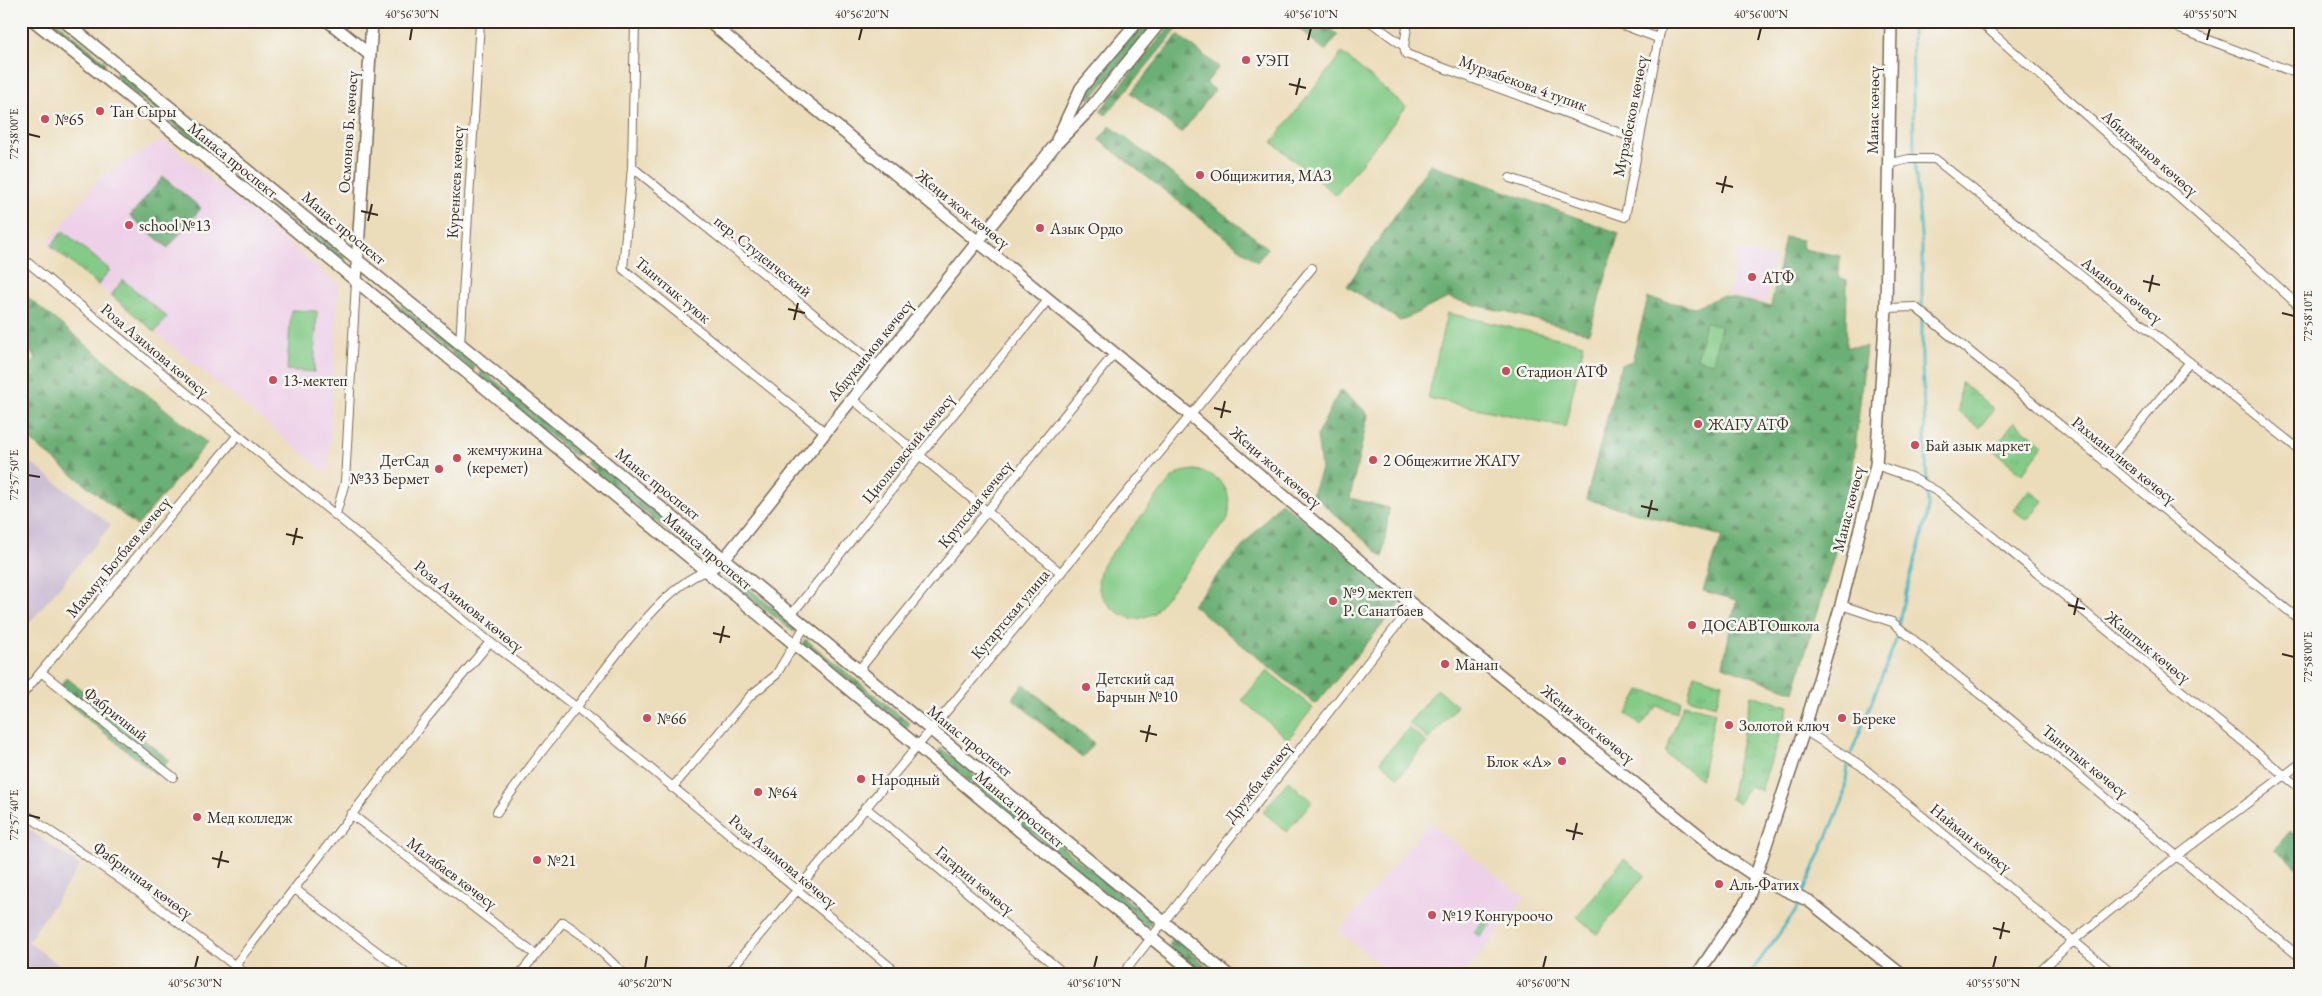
<svg xmlns="http://www.w3.org/2000/svg" width="2322" height="996" font-family="'EB Garamond',serif">
  <defs>
    <pattern id="grass-tufts" width="24" height="20" patternUnits="userSpaceOnUse" patternTransform="scale(1.25)"><rect width="24" height="20" fill="#83cb87"/><path d="M3 7l-1-3M5 7V3M7 7l1-3M15 17l-1-3M17 17v-4M19 17l1-3" fill="none" stroke="#72ae74"/></pattern>
    <pattern id="forest-firs" width="22" height="20" patternUnits="userSpaceOnUse" patternTransform="scale(1.25)"><rect width="22" height="20" fill="#6aaf74"/><path d="M5 1l3.5 6h-7zM16 11l3.5 6h-7z" fill="#588f5f"/></pattern>
  </defs>
  <rect width="100%" height="100%" fill="#f6f6f2"/>
  <filter id="ink" filterUnits="userSpaceOnUse"><feTurbulence type="fractalNoise" baseFrequency=".02" numOctaves="2"/><feDisplacementMap in="SourceGraphic" scale="10" xChannelSelector="R" yChannelSelector="G"/><feConvolveMatrix kernelMatrix="1 2 1 2 8 2 1 2 1" color-interpolation-filters="sRGB"/></filter>
  <filter id="wash" filterUnits="userSpaceOnUse"><feTurbulence type="fractalNoise" baseFrequency=".0096" numOctaves="4" result="noise"/><feDisplacementMap in="SourceGraphic" scale="20" xChannelSelector="R" yChannelSelector="G"/><feGaussianBlur stdDeviation="1.12" result="paint"/><feColorMatrix in="noise" values="0 0 0 0 0 0 0 0 0 0 0 0 0 0 0 0 0 1.4 0 .05"/><feComposite in="paint" operator="in"/></filter>
  <g filter="url(#wash)">
    <rect width="100%" height="100%" fill="#ecddba"/>
    <path fill="#eed0e8" d="M163,139L339,285L328,474L47,244L98,179Z
      M1738,251L1775,258L1766,303L1729,295Z
      M1429,823L1525,898L1464,975H1393L1339,932Z"/>
    <path fill="#ccbed4" d="M21,455L111,525L21,633Z
      M21,824L80,866L28,942L73,975H21Z"/>
    <path fill="url(#grass-tufts)" stroke="#5f7a52" d="M63,231L110,270L98,285L51,246Z
      M123,280L167,317L155,332L111,295Z
      M1961,382L1994,409L1979,428L1958,412Z
      M2014,422L2044,445L2022,474L1993,450Z
      M2029,490L2043,501L2027,520L2013,510Z
      M1694,674L1722,683L1716,706L1688,698Z
      M1640,690L1681,701L1677,713L1657,706L1641,726L1627,714Z
      M1751,695L1789,706L1761,791L1750,786L1738,803L1730,799Z
      M1684,704L1715,712L1701,779L1665,753Z"/>
    <path fill="url(#forest-firs)" stroke="#526c49" d="M45,21H56L104,61L105,66L99,65Z
      M1143,21H1155L1091,99L1086,98L1084,92Z
      M1174,21H1184L1106,115L1100,111Z
      M1290,21H1322L1338,35L1325,51Z
      M1178,35L1219,67L1206,83L1215,90L1181,133L1131,93Z
      M116,72H120L211,147L212,151L208,152L116,78Z
      M1110,126L1268,248L1257,262L1099,140Z
      M215,154H219L267,193L266,195L263,197L215,159Z
      M1430,164L1619,233L1589,333L1448,298L1400,321L1347,286Z
      M163,177L201,208L168,248L130,216Z
      M270,197L345,256V261H341L269,203Z
      M1785,237L1802,240L1803,249L1840,256L1839,277L1847,280L1846,347H1866L1852,477L1834,556L1794,692L1723,666L1736,600L1703,591L1722,536L1586,499L1621,365L1632,361L1648,298L1695,307L1722,296L1771,306Z
      M21,292L207,443L137,526L21,433V378L36,358L21,344Z
      M384,292L475,366L474,369L473,371L382,296Z
      M481,371L485,372L579,449L578,455H574L480,377Z
      M1340,390L1360,406L1368,415L1350,498L1389,508L1383,557L1312,494L1321,469L1317,435Z
      M591,458L705,551V556L701,558L586,464L588,459Z
      M1281,502L1404,599L1316,704L1192,605Z
      M724,570H727L796,627L794,632L722,576Z
      M805,639L909,723V726L905,729L803,644Z
      M67,678L169,760L157,775L55,693Z
      M1024,684L1094,743L1082,758L1012,698Z
      M941,748L1151,919V925L1145,926L937,755Z
      M2290,831L2301,840V865L2298,868L2275,849Z
      M1171,939H1175L1217,975H1203L1171,948L1169,946Z"/>
    <path fill="#83cb87" stroke="#5f7a52" d="M1342,53L1406,107L1336,195L1272,142Z
      M291,310L317,311L314,372L287,370Z
      M1447,313L1584,344L1565,427L1428,398Z
      M1705,323L1721,326L1713,363L1697,359Z
      M1194,470C1220,473 1234,491 1228,518L1153,614C1146,616 1141,619 1134,619C1120,617 1102,602 1099,589C1097,580 1100,573 1102,565L1172,478L1182,472Z
      M1267,670L1313,708L1288,739L1242,700Z
      M1437,689L1457,706L1429,740L1409,723Z
      M1409,728L1427,743L1398,777L1380,761Z
      M1288,781L1312,801L1287,832L1263,812Z
      M1624,859L1645,875L1597,934L1577,917Z
      M1491,911L1497,916L1480,937L1474,932L1482,922L1477,918L1480,914L1485,918Z"/>
    <g fill="none" stroke-linecap="round" stroke-linejoin="round">
      <path stroke="#48b7c0" stroke-width="3" d="M1749,975L1795,912L1843,800L1849,759L1895,643L1902,607L1926,521L1928,507L1922,364V246L1914,154L1912,21"/>
    </g>
  </g>
  <g filter="url(#ink)">
    <g fill="none" stroke-linecap="round" stroke-linejoin="round">
      <defs>
        <path id="minor" d="M635,21L632,167L623,269L825,432
          M1369,21L1404,46
          M1408,21L1404,46L1406,54L1639,140
          M1612,21L1658,38
          M1979,21L2235,247L2301,308
          M2183,21L2180,29L2301,75
          M1888,164L1909,159H1935L2301,451
          M632,167L878,366
          M1510,178L1625,217L1662,21
          M21,257L490,642L576,707L900,975
          M1886,308L1915,307L2301,621
          M460,344L480,21
          M852,399L1061,573
          M2106,464L2190,362
          M1876,465L1911,477L1938,492L2301,789
          M336,514L345,482L356,282
          M1841,605L1892,622L2301,958
          M791,615L919,456L1048,300
          M858,671L1114,354
          M41,672L173,777
          M21,696L237,436
          M1804,730L1860,765L2115,975
          M672,788L751,695L776,675L805,626
          M865,807L1066,975
          M21,811L137,891L247,975
          M497,812C522,777 548,743 575,709C603,673 664,583 707,571
          M351,814L536,955
          M295,889L408,975
          M235,965L422,724L490,642
          M519,975L563,922L589,940L625,975
          M726,975L931,730L1312,268
          M1122,975L1413,605
          M2036,975L2073,941L2178,855L2301,763"/>
        <path id="secondary" d="M34,21L262,203L1021,832L1197,975
          M64,21L724,559L1228,975
          M328,21L370,55
          M708,21L1190,415L1383,581L1725,856L1755,876L1809,901L1902,975
          M1057,140L1081,88L1138,21
          M356,282L372,21
          M707,571L724,559L1055,145L1088,111L1161,21
          M1697,975L1748,899L1804,730L1841,605L1876,465L1886,308L1891,21"/>
      </defs>
      <use href="#minor" stroke="#796955" stroke-width="10"/>
      <use href="#secondary" stroke="#796955" stroke-width="14"/>
      <use href="#minor" stroke="#fff" stroke-width="8"/>
      <use href="#secondary" stroke="#fff" stroke-width="11"/>
    </g>
  </g>
  <path fill="none" stroke="#3b2a1e" stroke-width="2" d="M410,40L412,28M859,40L862,28M1308,40L1311,28M1758,40L1761,28M2207,40L2210,28M1289,84L1306,88M1296,95L1300,78M28,134L40,137M1716,183L1733,187M1722,193L1726,176M361,211L378,215M368,221L372,204M2143,281L2160,285M2149,292L2153,275M788,309L805,313M2282,313L2294,316M794,320L798,303M1214,408L1231,412M1221,418L1225,401M28,475L40,477M1641,506L1658,510M1648,517L1652,500M286,534L303,538M293,545L297,528M2068,605L2085,609M2074,615L2078,598M713,633L730,637M720,643L724,626M2282,654L2294,657M1140,731L1157,735M1146,742L1150,725M28,815L40,818M1566,830L1583,834M1573,840L1577,823M212,858L229,862M218,868L222,851M1993,928L2010,932M2000,939L2004,922M195,968L198,956M645,968L647,956M1094,968L1097,956M1543,968L1546,956M1993,968L1996,956"/>
  <g fill="#d1495b" stroke="#f6f6f2" stroke-width="2">
    <circle cx="1246" cy="60" r="5"/>
    <circle cx="100" cy="111" r="5"/>
    <circle cx="45" cy="119" r="5"/>
    <circle cx="1200" cy="175" r="5"/>
    <circle cx="129" cy="225" r="5"/>
    <circle cx="1040" cy="228" r="5"/>
    <circle cx="1752" cy="277" r="5"/>
    <circle cx="1506" cy="371" r="5"/>
    <circle cx="273" cy="380" r="5"/>
    <circle cx="1698" cy="424" r="5"/>
    <circle cx="1915" cy="445" r="5"/>
    <circle cx="457" cy="458" r="5"/>
    <circle cx="1373" cy="460" r="5"/>
    <circle cx="439" cy="469" r="5"/>
    <circle cx="1333" cy="601" r="5"/>
    <circle cx="1692" cy="625" r="5"/>
    <circle cx="1445" cy="664" r="5"/>
    <circle cx="1086" cy="687" r="5"/>
    <circle cx="647" cy="718" r="5"/>
    <circle cx="1842" cy="718" r="5"/>
    <circle cx="1729" cy="725" r="5"/>
    <circle cx="1562" cy="761" r="5"/>
    <circle cx="861" cy="779" r="5"/>
    <circle cx="758" cy="792" r="5"/>
    <circle cx="197" cy="817" r="5"/>
    <circle cx="537" cy="860" r="5"/>
    <circle cx="1719" cy="884" r="5"/>
    <circle cx="1432" cy="915" r="5"/>
  </g>
  <g text-anchor="middle" dominant-baseline="central" stroke-width="5" stroke-linejoin="round" paint-order="stroke">
    <g font-size="16" fill="#3b2a1e" stroke="#f6f6f2" text-anchor="start">
      <text x="1256" y="60">УЭП</text>
      <text x="110" y="111">Тан Сыры</text>
      <text x="55" y="119">№65</text>
      <text x="1210" y="175">Общижития, МАЗ</text>
      <text x="139" y="225">school №13</text>
      <text x="1050" y="228">Азык Ордо</text>
      <text x="1762" y="277">АТФ</text>
      <text x="1516" y="371">Стадион АТФ</text>
      <text x="283" y="380">13-мектеп</text>
      <text x="1708" y="424">ЖАГУ АТФ</text>
      <text x="1925" y="445">Бай азык маркет</text>
      <text x="467" y="449">жемчужина<tspan x="467" dy="18">(керемет)</tspan></text>
      <text x="429" y="460" text-anchor="end">ДетСад<tspan x="429" dy="18">№33 Бермет</tspan></text>
      <text x="1383" y="460">2 Общежитие ЖАГУ</text>
      <text x="1343" y="592">№9 мектеп<tspan x="1343" dy="18">Р. Санатбаев</tspan></text>
      <text x="1702" y="625">ДОСАВТОшкола</text>
      <text x="1455" y="664">Манап</text>
      <text x="1096" y="678">Детский сад<tspan x="1096" dy="18">Барчын №10</tspan></text>
      <text x="657" y="718">№66</text>
      <text x="1852" y="718">Береке</text>
      <text x="1739" y="725">Золотой ключ</text>
      <text x="1552" y="761" text-anchor="end">Блок «А»</text>
      <text x="871" y="779">Народный</text>
      <text x="768" y="792">№64</text>
      <text x="207" y="817">Мед колледж</text>
      <text x="547" y="860">№21</text>
      <text x="1729" y="884">Аль-Фатих</text>
      <text x="1442" y="915">№19 Конгуроочо</text>
    </g>
    <g font-size="16" fill="#3b2a1e" stroke="#f6f6f2">
      <text transform="translate(1523 83) rotate(20)">Мурзабекова 4 тупик</text>
      <text transform="translate(1873 110) rotate(-89)">Манас көчөсү</text>
      <text transform="translate(1630 116) rotate(-79)">Мурзабеков көчөсү</text>
      <text transform="translate(348 132) rotate(-86)">Осмонов Б. көчөсү</text>
      <text transform="translate(2150 153) rotate(41)">Абиджанов көчөсү</text>
      <text transform="translate(233 160) rotate(39)">Манаса проспект</text>
      <text transform="translate(455 182) rotate(-87)">Куренкеев көчөсү</text>
      <text transform="translate(963 209) rotate(39)">Жеңи жок көчөсү</text>
      <text transform="translate(344 228) rotate(40)">Манас проспект</text>
      <text transform="translate(763 256) rotate(39)">пер. Студенческий</text>
      <text transform="translate(673 290) rotate(40)">Тынчтык туюк</text>
      <text transform="translate(2122 290) rotate(38)">Аманов көчөсү</text>
      <text transform="translate(155 350) rotate(40)">Роза Азимова көчөсү</text>
      <text transform="translate(870 350) rotate(-51)">Абдукаимов көчөсү</text>
      <text transform="translate(908 448) rotate(-51)">Циолковский көчөсү</text>
      <text transform="translate(2124 460) rotate(39)">Рахманалиев көчөсү</text>
      <text transform="translate(1276 467) rotate(41)">Жеңи жок көчөсү</text>
      <text transform="translate(658 484) rotate(39)">Манас проспект</text>
      <text transform="translate(975 504) rotate(-51)">Крупская көчөсү</text>
      <text transform="translate(1848 509) rotate(-76)">Манас көчөсү</text>
      <text transform="translate(708 551) rotate(40)">Манаса проспект</text>
      <text transform="translate(118 557) rotate(-50)">Махмуд Ботбаев көчөсү</text>
      <text transform="translate(469 606) rotate(39)">Роза Азимова көчөсү</text>
      <text transform="translate(1010 614) rotate(-50)">Кугартская улица</text>
      <text transform="translate(2148 647) rotate(39)">Жаштык көчөсү</text>
      <text transform="translate(116 714) rotate(38)">Фабричный</text>
      <text transform="translate(1588 724) rotate(39)">Жеңи жок көчөсү</text>
      <text transform="translate(970 741) rotate(39)">Манас проспект</text>
      <text transform="translate(2085 761) rotate(39)">Тынчтык көчөсү</text>
      <text transform="translate(1258 782) rotate(-52)">Дружба көчөсү</text>
      <text transform="translate(1020 809) rotate(40)">Манаса проспект</text>
      <text transform="translate(1971 838) rotate(39)">Найман көчөсү</text>
      <text transform="translate(783 861) rotate(40)">Роза Азимова көчөсү</text>
      <text transform="translate(452 873) rotate(37)">Малабаев көчөсү</text>
      <text transform="translate(143 880) rotate(36)">Фабричная көчөсү</text>
      <text transform="translate(975 880) rotate(40)">Гагарин көчөсү</text>
    </g>
  </g>
  <rect width="2322" height="996" fill="none" stroke="#f6f6f2" stroke-width="55"/>
  <rect x="28" y="28" width="2266" height="940" fill="none" stroke="#3b2a1e" stroke-width="2"/>
  <g font-size="12" text-anchor="middle" fill="#3b2a1e">
    <text x="412" y="18">40°56'30"N</text>
    <text x="862" y="18">40°56'20"N</text>
    <text x="1311" y="18">40°56'10"N</text>
    <text x="1761" y="18">40°56'00"N</text>
    <text x="2210" y="18">40°55'50"N</text>
    <text transform="translate(14 134) rotate(-90)" y="4">72°58'00"E</text>
    <text transform="translate(2308 316) rotate(-90)" y="4">72°58'10"E</text>
    <text transform="translate(14 475) rotate(-90)" y="4">72°57'50"E</text>
    <text transform="translate(2308 657) rotate(-90)" y="4">72°58'00"E</text>
    <text transform="translate(14 815) rotate(-90)" y="4">72°57'40"E</text>
    <text x="195" y="987">40°56'30"N</text>
    <text x="645" y="987">40°56'20"N</text>
    <text x="1094" y="987">40°56'10"N</text>
    <text x="1543" y="987">40°56'00"N</text>
    <text x="1993" y="987">40°55'50"N</text>
  </g>
</svg>
